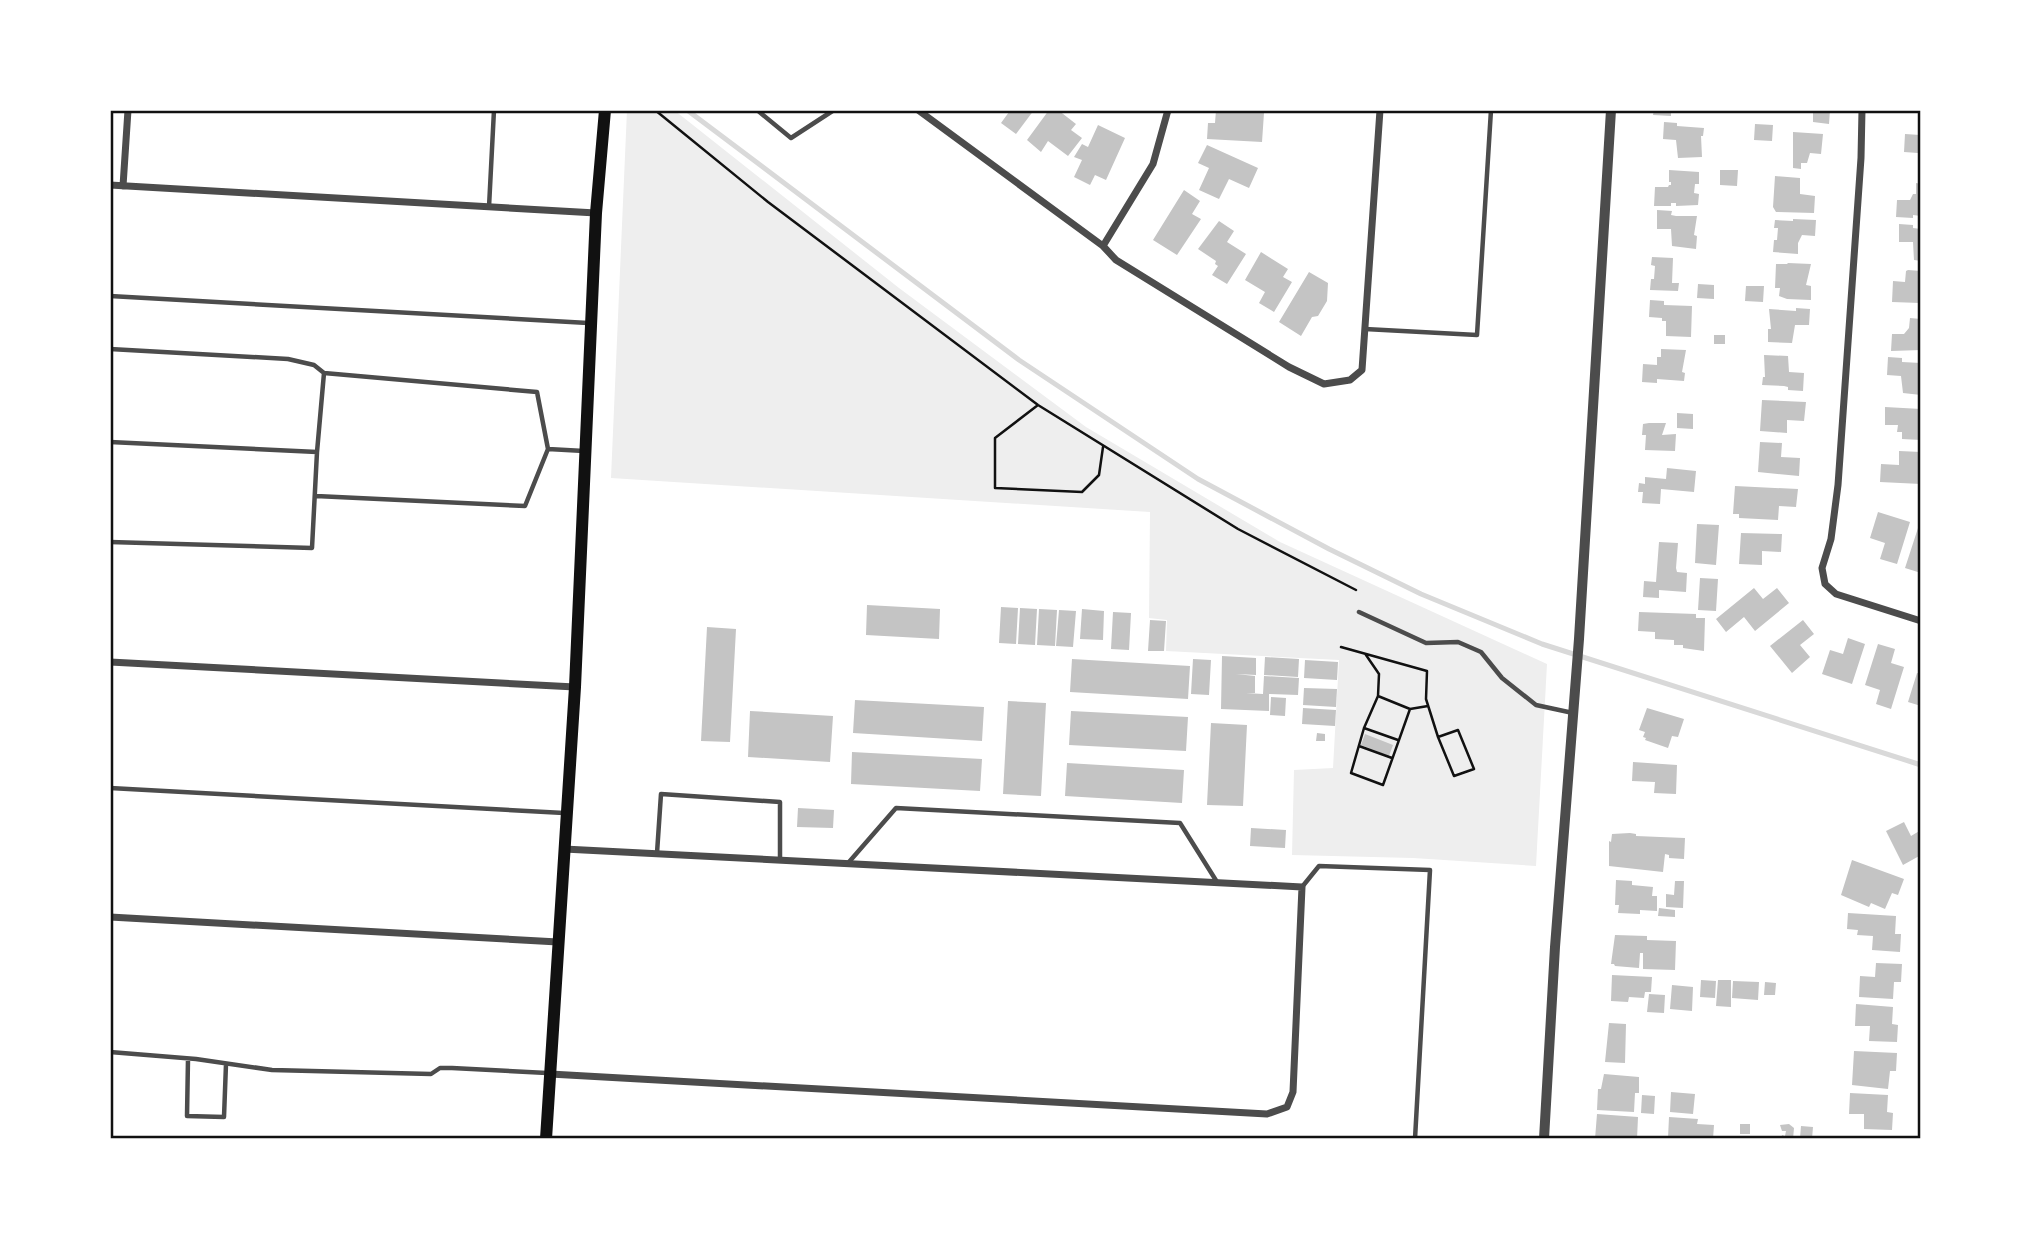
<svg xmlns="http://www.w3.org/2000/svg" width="2031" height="1249" font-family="'Source Sans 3',sans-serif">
  <rect width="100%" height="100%" fill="#fff"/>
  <path fill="#eee" d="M627,110H674L899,288L1086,427L1280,542L1547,664L1536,866L1413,858L1292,855L1294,770L1333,768L1339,660L1166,651L1167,620L1149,618L1150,512L611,478Z"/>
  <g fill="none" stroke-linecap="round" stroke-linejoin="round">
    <path stroke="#d9d9d9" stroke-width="5" d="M687,110L1019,360L1198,479L1329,549L1421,594L1542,644L1921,765"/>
  </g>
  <path fill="#c4c4c4" d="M1007,110H1034L1016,134L1001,123L1009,112Z
    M1049,110H1058L1076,124L1071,130L1082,138L1068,156L1048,141L1041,152L1027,140Z
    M1216,110H1253V113H1264L1262,142L1207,139L1208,123H1215Z
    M1654,110H1671V116L1653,115Z
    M1813,110H1830L1829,124L1813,122Z
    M1664,122L1677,123V126L1704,128L1703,136H1701L1702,157L1678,158L1676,140L1663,139Z
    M1755,124L1773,125L1772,141L1754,140Z
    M1098,125L1125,138L1106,180L1095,175L1090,185L1074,177L1082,160L1074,157L1082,144L1088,147Z
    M1793,132L1823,134L1821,154L1810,153L1807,163H1801V169L1793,168Z
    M1905,134L1920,135L1921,160H1918V153L1904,152Z
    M1207,145L1258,168L1249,188L1229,179L1219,199L1199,190L1209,168L1198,163Z
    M1669,170L1699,172V184H1695L1694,193L1699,194L1698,205L1676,206V203H1671V206H1654L1655,187H1668L1669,185H1671V182H1669Z
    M1720,170H1738L1737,186L1720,185Z
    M1775,176L1800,178V194L1815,196L1814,213L1776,212L1773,207Z
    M1916,183L1921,184V216L1913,215V218L1896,217L1897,200H1910L1913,194H1916Z
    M1184,190L1200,201L1192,214L1201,219L1177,255L1153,240Z
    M1657,210L1672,211L1671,215L1676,216H1697L1694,235L1697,236L1696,249L1672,246L1671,229H1657Z
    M1793,219L1816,220L1815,236L1802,235L1798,243V254L1773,252L1774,240H1777L1778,228H1774L1775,220L1793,221Z
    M1219,221L1234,231L1227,242L1246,254L1227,284L1212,275L1218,266L1215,264L1216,261L1198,249Z
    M1899,224L1913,225V228L1921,229V261L1914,260L1913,242H1899Z
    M1261,252L1288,269L1283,277L1292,282L1274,312L1259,303L1265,292L1245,280Z
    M1652,257L1673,258L1672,283H1679L1678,291L1650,290L1651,279H1654L1655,266L1651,265Z
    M1788,263L1811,264L1806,285L1811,286V300L1787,299L1779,296L1780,288H1775L1776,264H1787Z
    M1908,270L1921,271L1920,303L1892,302L1893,281L1905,282L1906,271Z
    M1309,272L1328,283L1327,301L1318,316L1312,317L1301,336L1279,322Z
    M1698,284L1714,285V299L1697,298Z
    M1746,286H1764L1763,302L1745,301Z
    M1650,300L1664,301V305L1692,306L1691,337L1666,336V321H1662V318L1649,317Z
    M1796,308L1810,309L1809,325H1795L1792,343L1768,342V329H1771L1769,309L1796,311Z
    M1910,318L1921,319V350L1891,351L1892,334H1904L1909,328Z
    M1714,335H1725V344H1714Z
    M1661,349L1686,350L1682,372L1685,373L1684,381L1657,379V383L1642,382L1643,364L1657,365V357H1661Z
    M1764,355L1788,356L1789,372L1804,373L1803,391L1788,390V387L1784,386L1762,385L1763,377H1765Z
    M1888,357L1902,358V362L1921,363V395L1903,393L1901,376L1887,375Z
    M1762,400L1806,402L1804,421L1787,420V433L1760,431Z
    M1885,407L1921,409V440L1902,439V432H1897L1898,425H1885Z
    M1677,413L1693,414V429L1677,428Z
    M1649,423H1666L1662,435L1676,434L1675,451L1645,450L1646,435H1642L1643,424Z
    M1760,442L1782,443L1781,457L1800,458L1799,476L1758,472Z
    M1899,451L1921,452V484L1880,482L1881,464L1899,465Z
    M1667,468L1696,471L1694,492L1661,489L1660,504L1642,503L1643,492H1638L1639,483L1645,484V477L1666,479Z
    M1735,486L1798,489L1796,507L1779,506L1778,520L1739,518V514H1733Z
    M1878,512L1910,522L1897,564L1880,559L1885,543L1870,538Z
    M1697,524L1719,525L1716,565L1695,563Z
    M1918,528L1921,529V573L1905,568Z
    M1741,533L1782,534L1781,552L1762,551V565L1739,564Z
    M1659,542L1678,543L1676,568L1677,572L1687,573L1686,592L1659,590V598L1643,597L1644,581L1656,582Z
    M1700,578L1718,579L1716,611L1698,610Z
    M1754,588L1763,599L1777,588L1789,603L1755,631L1744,617L1726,632L1716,619Z
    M867,605L940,609L939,639L866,635Z
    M1001,607L1018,608L1016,644L999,643Z
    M1020,608L1037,609L1035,645L1018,644Z
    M1039,609L1057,610L1055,646L1037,645Z
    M1082,609L1104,611L1103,640L1080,639Z
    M1059,610L1076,611L1073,647L1056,646Z
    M1113,612L1131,613L1129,650L1111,649Z
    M1639,612L1696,614V618H1705L1704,651L1683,648V645H1674V640L1655,639V632L1638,631Z
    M1150,620L1166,621L1164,651H1148Z
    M1803,620L1814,634L1800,645L1810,657L1792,673L1770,646Z
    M707,627L736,629L730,742L701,741Z
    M1848,638L1865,644L1852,684L1822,674L1830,650L1843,654Z
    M1878,644L1895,649L1891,663L1904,667L1891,709L1876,704L1880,690L1865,685Z
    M1222,656L1256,658V675L1236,674L1255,676V693H1246L1263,694L1264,676L1299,678L1298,695L1269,694V711L1221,709Z
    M1265,657L1299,659L1298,677L1264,675Z
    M1072,659L1190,666L1188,699L1070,692Z
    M1193,659L1211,660L1209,695L1191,694Z
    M1305,660L1338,662L1337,680L1304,678Z
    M1917,673L1921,674V706L1908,702Z
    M1304,688L1337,689L1336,707L1303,705Z
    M1271,697L1286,698L1285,716L1270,715Z
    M855,700L984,707L982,741L853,733Z
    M1008,701L1046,703L1041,796L1003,794Z
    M1303,708L1336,710L1335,726L1302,724Z
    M1647,708L1684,719L1678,737L1672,736L1668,748L1645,740L1646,738L1643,737L1645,732L1639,730Z
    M750,711L833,716L830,762L748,757Z
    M1071,711L1188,717L1186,751L1069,745Z
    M1211,723L1247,725L1243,806L1207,805Z
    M1317,733L1325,734V741H1316Z
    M1365,734L1393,745L1389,756L1361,745Z
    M852,752L982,759L980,791L851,784Z
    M1633,762L1677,765L1676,794L1654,793L1655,782L1632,781Z
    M1067,763L1184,770L1182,803L1065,796Z
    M798,808L834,810L833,828L797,827Z
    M1904,822L1911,836L1921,830V855L1903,865L1886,831Z
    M1251,828L1286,830L1285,848L1250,846Z
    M1630,833L1636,834V836L1685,838L1684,859L1669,858V855L1665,854L1663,872L1609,866V841L1611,842L1612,834Z
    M1852,860L1904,879L1898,895L1892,893L1885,909L1871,903L1869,907L1841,895Z
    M1616,880L1632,881V885L1653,887L1652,896H1657V911L1640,910V914L1618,913L1619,905H1615Z
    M1675,881H1684L1683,908L1666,907V894L1674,895Z
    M1659,908L1675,910V917L1658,916Z
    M1848,913L1896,916L1895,934H1901L1900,952L1872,950L1873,936L1857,935L1858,930L1847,929Z
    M1615,935L1647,936V940L1676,941L1675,970L1643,969V953H1640L1639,968L1615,966L1614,964H1611Z
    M1876,963L1902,964L1901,982H1894L1893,999L1859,997L1860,976L1875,977Z
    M1612,975L1652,977L1651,992H1645L1644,998L1629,997L1628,1002L1611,1001Z
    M1701,980L1716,981L1715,998L1700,997Z
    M1718,980H1731V1007L1716,1006Z
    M1733,981L1759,982L1758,1000L1732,998Z
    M1765,982L1776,983L1775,995H1764Z
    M1672,985L1693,987L1692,1011L1670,1009Z
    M1649,994L1665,995L1664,1013L1647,1012Z
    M1856,1004L1893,1007L1892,1024L1898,1025L1897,1042L1869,1041L1870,1026H1855Z
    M1609,1023L1626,1024L1625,1063L1605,1062Z
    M1854,1051L1897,1053L1896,1071H1890L1888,1089L1852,1085Z
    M1604,1074L1639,1077V1093H1635L1634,1112L1597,1110L1598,1089H1601Z
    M1671,1092L1695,1094L1693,1114L1670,1112Z
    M1850,1093L1888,1095L1887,1112L1893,1113L1892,1130L1864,1129V1114H1849Z
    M1642,1095L1655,1096L1654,1114L1641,1113Z
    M1597,1114L1638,1117L1637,1139H1595Z
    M1669,1117L1698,1119L1697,1124L1714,1125L1713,1139L1668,1138Z
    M1740,1124H1750V1134H1740Z
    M1789,1124L1794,1128L1793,1139H1781L1782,1135L1785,1136L1786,1131H1782L1780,1125Z
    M1801,1126L1813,1127L1812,1139L1800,1138Z"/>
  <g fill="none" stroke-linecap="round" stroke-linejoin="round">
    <path stroke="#111" stroke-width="2.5" d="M655,110L768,202L1038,405L1238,529L1356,590
      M1038,405L995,438V488L1082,492L1099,475L1103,447
      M1341,647L1427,671L1426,699L1438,737L1454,776L1474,769L1458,730L1438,737
      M1366,655L1379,674L1378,696
      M1410,709L1383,785L1351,773L1364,728L1378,696L1410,709L1428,706
      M1364,728L1398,740
      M1359,746L1392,758"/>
    <path stroke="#4c4c4c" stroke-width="4.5" d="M757,110L791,138L834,110
      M489,207L494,110
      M110,296L588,323
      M1365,329L1477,335L1491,110
      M110,349L288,359L314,365L324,373L537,392L548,449L584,451
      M110,442L317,452L324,373
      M316,496L525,506L548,449
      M110,542L312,548L317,452
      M1359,612L1426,643L1458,642L1481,652L1502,678L1536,705L1573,713
      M110,788L564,813
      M657,853L661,794L780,802V860
      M849,862L896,808L1180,823L1217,882
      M1302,887L1319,866L1430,870L1415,1139
      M110,1052L196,1059L272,1070L431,1074L440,1068H452L547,1073
      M188,1059L187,1116L224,1117L226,1064"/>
    <path stroke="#4c4c4c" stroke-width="7" d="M918,110L1103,246L1116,260L1289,367L1324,384L1350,380L1362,370L1380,110
      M1862,110L1861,158L1838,485L1831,539L1822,568L1825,584L1836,594L1921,621
      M110,185L596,213
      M123,186L128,110
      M1103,246L1153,164L1168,110
      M110,662L575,687
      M110,917L558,942
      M550,1074L1267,1114L1287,1107L1293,1092L1302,887L564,849"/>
    <path stroke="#4c4c4c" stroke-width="10" d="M1544,1139L1555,947L1579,639L1611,110"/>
    <path stroke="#111" stroke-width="12" d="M546,1139L575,687L596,213L605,110"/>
  </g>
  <rect width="2031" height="1249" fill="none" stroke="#ffffff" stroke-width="224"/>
  <rect x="112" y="112" width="1807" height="1025" fill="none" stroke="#111" stroke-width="2.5"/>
</svg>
